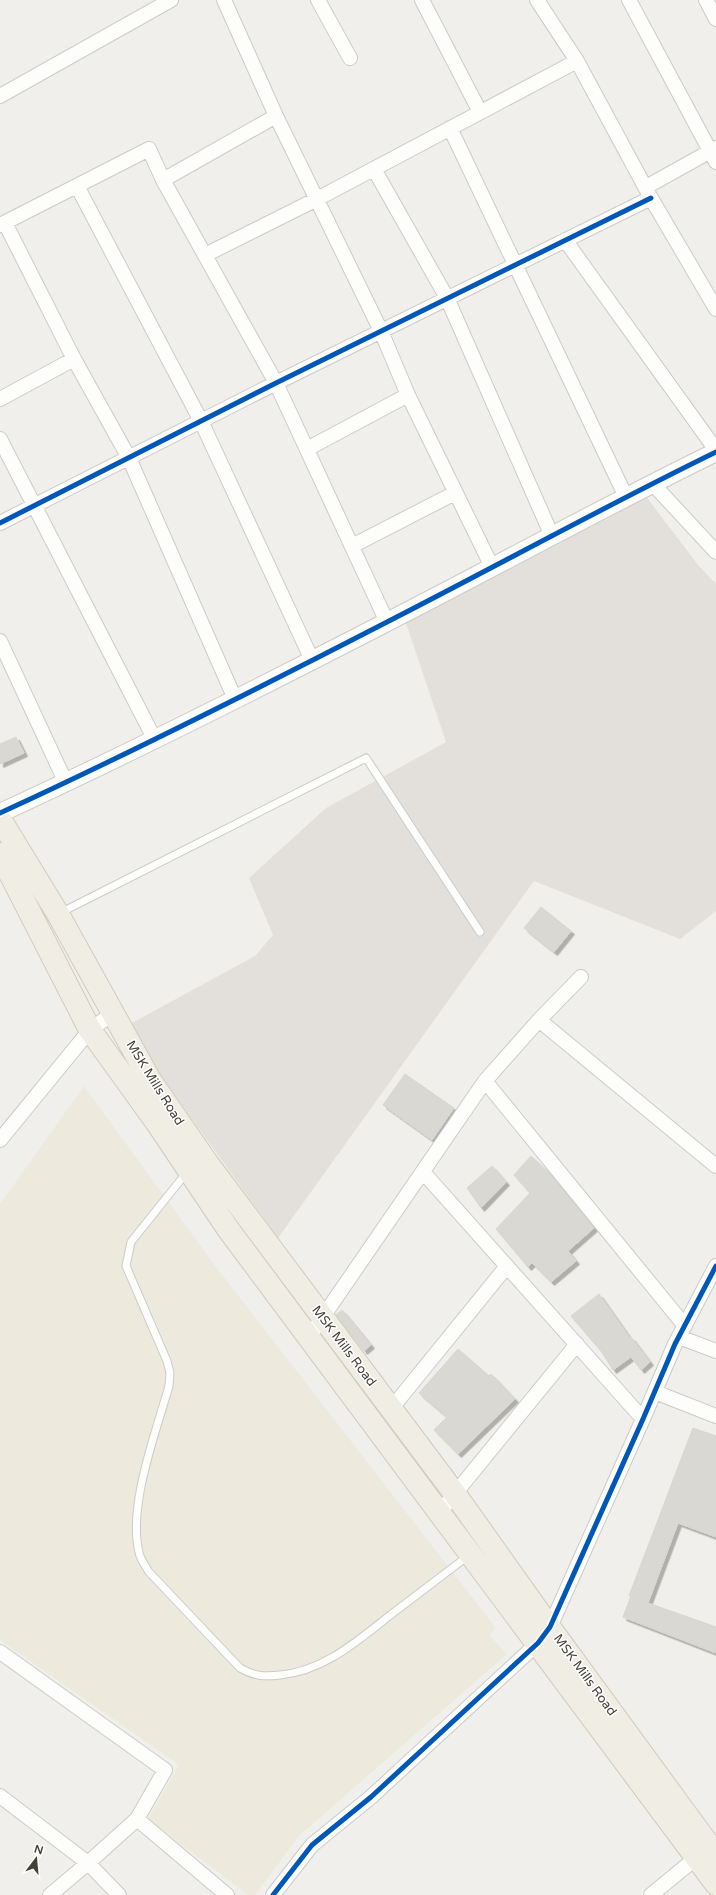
<svg xmlns="http://www.w3.org/2000/svg" width="716" height="1895" font-family="'Varela Round',sans-serif">
  <defs>
    <filter id="shadow"><feDropShadow dx="3.5" dy="3.5" stdDeviation="0" flood-color="#0004"/></filter>
  </defs>
  <rect width="100%" height="100%" fill="#f0efeb"/>
  <path fill="#e3e0dc" d="M645,495L698,565L716,584V911L680,939L534,881L278,1238L155,1068L130,1024L255,956L273,935L249,878L326,808L446,742L406,623Z"/>
  <path fill="#edeadd" d="M84,1086L216,1267L496,1628L489,1635L507,1654L299,1836L255,1895H248L148,1819L179,1765L0,1640V1204Z"/>
  <path fill="#d9d8d3" stroke="#d8d6d0" filter="url(#shadow)" d="M16,737L24,753L0,764V744Z
    M541,907L571,931L554,952L524,928Z
    M405,1074L454,1108L432,1140L383,1105Z
    M531,1156L549,1173L594,1228L568,1251L576,1261L551,1282L532,1263L528,1267L496,1229L530,1193L514,1175Z
    M492,1166L506,1182L481,1208L467,1188Z
    M599,1294L630,1338L631,1337L650,1362L641,1370L631,1357L613,1370L601,1351L571,1316Z
    M342,1310L371,1345L364,1351L336,1315Z
    M458,1349L489,1376L491,1374L515,1399L458,1454L434,1430L447,1417L419,1393Z
    M693,1428L716,1436V1537L678,1523L648,1603L716,1627V1653L623,1617L631,1596H629Z"/>
  <g fill="none" stroke-linecap="round" stroke-linejoin="round">
    <defs>
      <path id="service" d="M60,913L366,758L480,932
        M187,1172L131,1242L126,1266L167,1361L170,1373L169,1386C156,1432 126,1510 140,1556C142,1561 146,1567 149,1572L240,1668C254,1676 264,1677 280,1675C325,1671 358,1640 393,1613C418,1594 443,1575 468,1556"/>
      <path id="minor" d="M224,0L276,116L381,331L408,395L492,567
        M318,0L350,58
        M422,0L480,112
        M537,0L577,61L651,198L716,309
        M629,0L716,162
        M706,0L716,19
        M0,96L171,0
        M276,116L163,180L276,383L387,622
        M450,128L626,497
        M374,169L447,298L552,536
        M77,186L201,421L312,660
        M646,187L716,148
        M5,223L74,359L129,458L235,699
        M0,225L149,149L163,180
        M565,240L716,450
        M205,255L317,199L577,61
        M0,399L74,359
        M0,439L155,740
        M307,449L408,395
        M652,483L716,552
        M0,523L276,383L651,198
        M352,546L455,493
        M0,641L66,783
        M539,1020L716,1166
        M485,1081L685,1326
        M0,1140L90,1030L113,1013
        M423,1172L643,1419
        M309,1337L485,1081L539,1020L581,977
        M679,1337L716,1351
        M655,1392L716,1416
        M391,1409L507,1266
        M440,1512L577,1344
        M0,1652L165,1770L137,1819L88,1863L50,1895
        M0,1796L88,1863L119,1895
        M137,1819L227,1895
        M273,1895L312,1845L371,1797L538,1643L550,1627L643,1419L675,1344L716,1266
        M651,1895L696,1858"/>
      <path id="tertiary" d="M0,813C131,753 259,688 387,622C497,566 605,506 716,452"/>
      <path id="primary" d="M0,819L58,914L150,1080L208,1164L455,1494L553,1632L716,1855
        M0,854L90,1030L157,1123L228,1229L716,1884"/>
    </defs>
    <use href="#service" stroke="#cccbc7" stroke-width="9"/>
    <use href="#minor" stroke="#cccbc7" stroke-width="16"/>
    <use href="#tertiary" stroke="#cccbc7" stroke-width="20"/>
    <use href="#primary" stroke="#d1cbba" stroke-width="24"/>
    <use href="#service" stroke="#fdfdfc" stroke-width="7"/>
    <use href="#minor" stroke="#fdfdfc" stroke-width="14"/>
    <use href="#tertiary" stroke="#fdfdfc" stroke-width="18"/>
    <use href="#primary" stroke="#f0ede4" stroke-width="22"/>
    <defs>
      <path id="cycleway" d="M0,523L276,383L651,198
        M0,813C131,753 259,688 387,622C497,566 605,506 716,452
        M273,1895L312,1845L371,1797L538,1643L550,1627L643,1419L675,1344L716,1266"/>
    </defs>
    <use href="#cycleway" stroke="#fff" stroke-width="8"/>
    <use href="#cycleway" stroke="#0057b8" stroke-width="5"/>
  </g>
  <g text-anchor="middle" dominant-baseline="central" stroke-width="3" stroke-linejoin="round" paint-order="stroke">
    <g font-size="13" fill="#454037" stroke="#fff">
      <text transform="translate(155 1083) rotate(58)">MSK Mills Road</text>
      <text transform="translate(344 1346) rotate(53)">MSK Mills Road</text>
      <text transform="translate(585 1675) rotate(54)">MSK Mills Road</text>
    </g>
  </g>
  <g transform="translate(36 1859) rotate(16)" stroke="#ffffff" stroke-width="3" paint-order="stroke">
  <path d="M0-3L7 15L0 10L-7 15Z" fill="#454037"/>
  <text y="-6" font-size="11" font-weight="bold" text-anchor="middle" fill="#454037">N</text>
  </g>
</svg>
